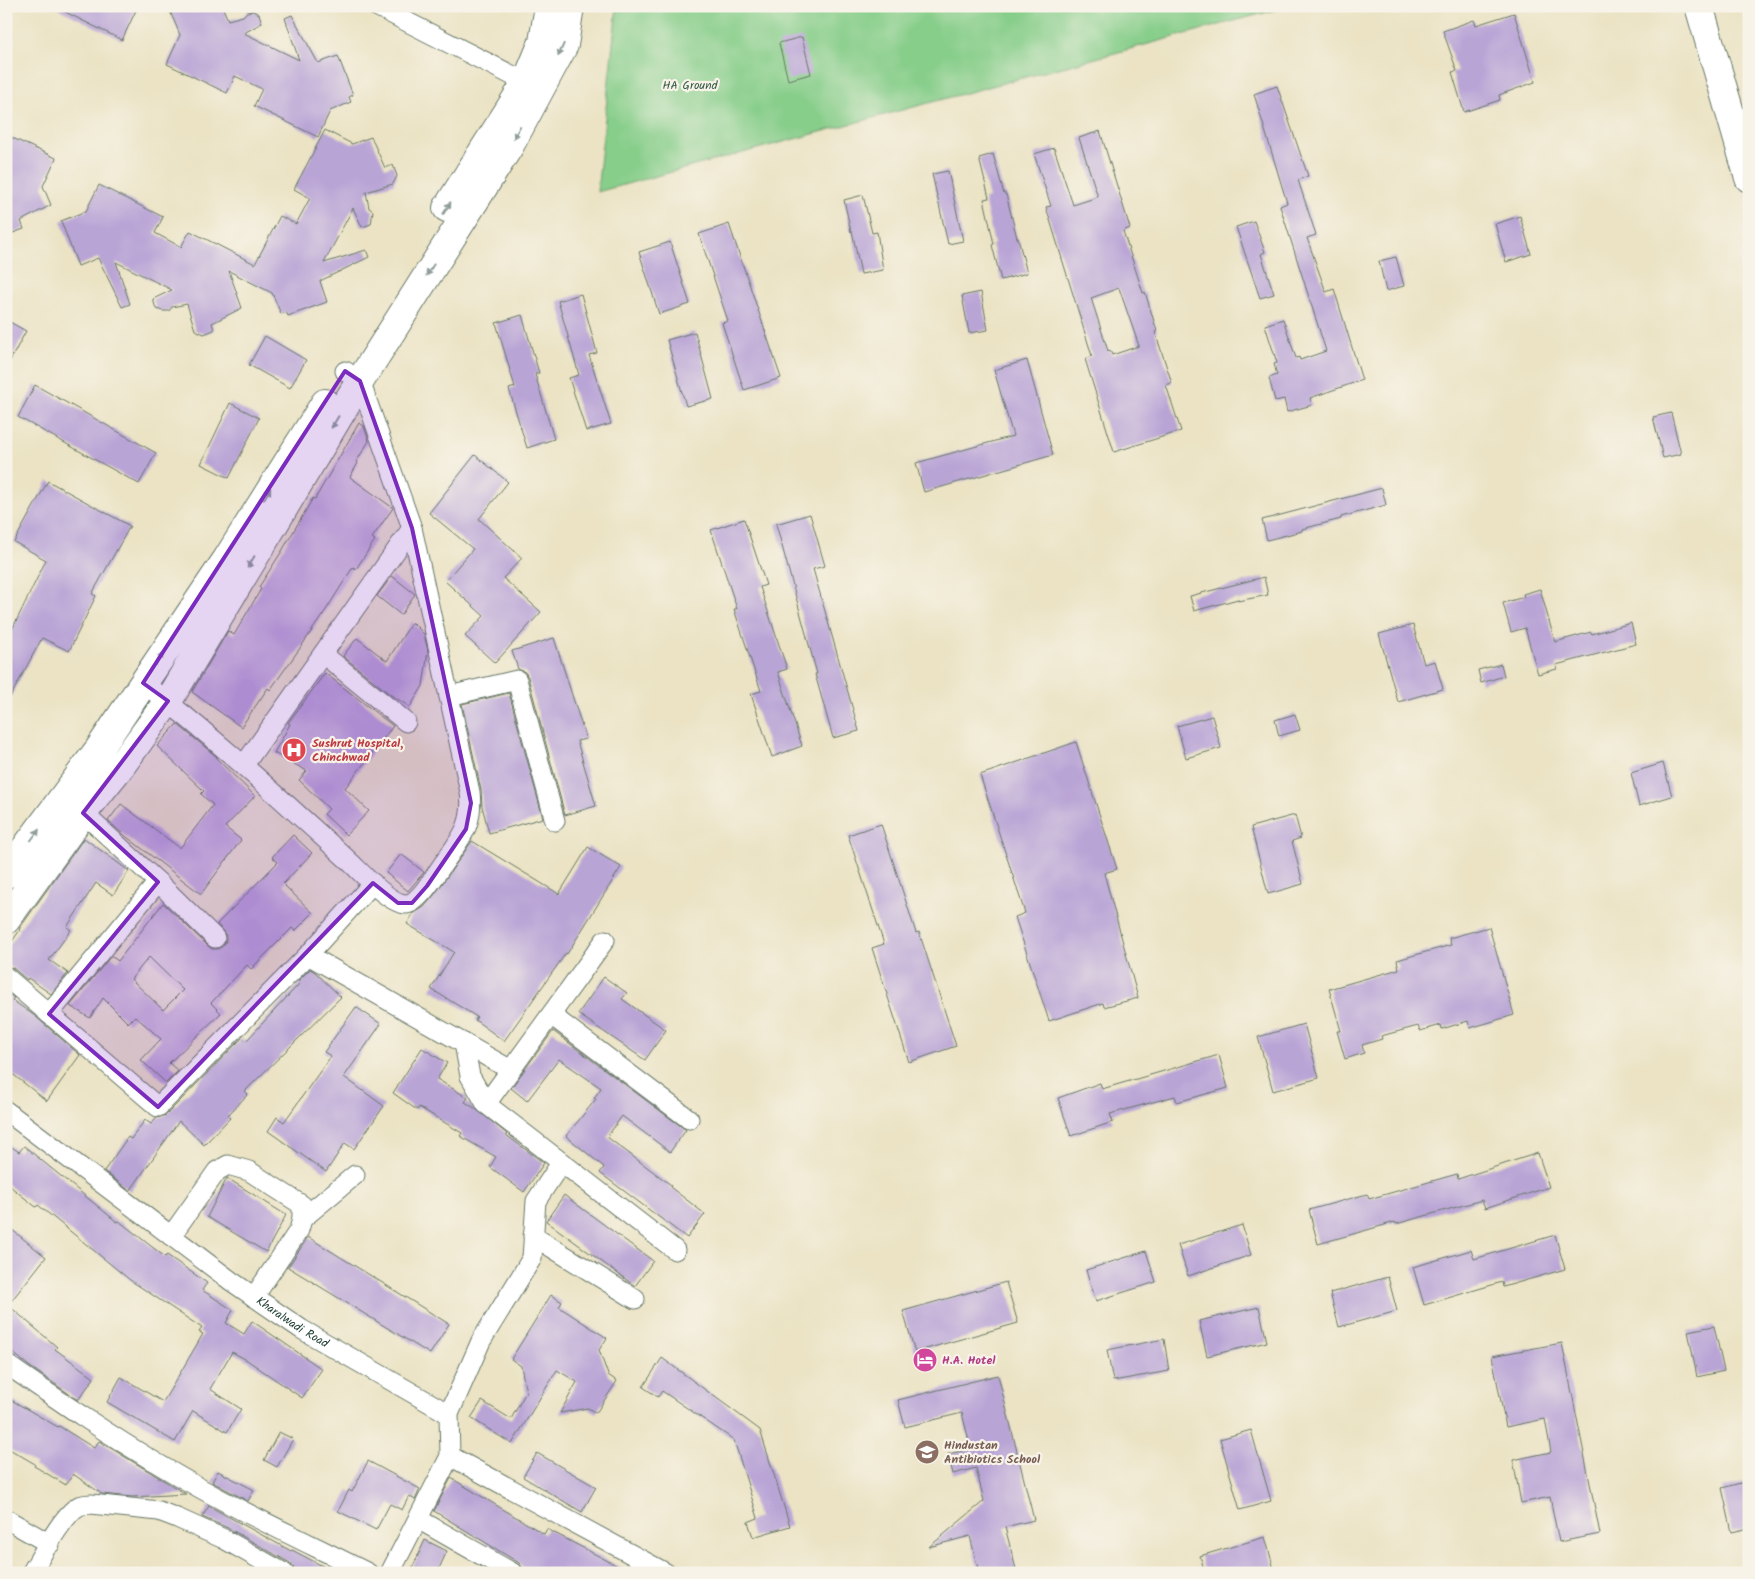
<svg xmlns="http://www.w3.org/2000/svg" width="1755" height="1579" font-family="Kalam,sans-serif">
  <rect width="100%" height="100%" fill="#f7f3e8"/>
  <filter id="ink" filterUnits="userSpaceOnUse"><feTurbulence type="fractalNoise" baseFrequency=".02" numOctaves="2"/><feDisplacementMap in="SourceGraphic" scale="10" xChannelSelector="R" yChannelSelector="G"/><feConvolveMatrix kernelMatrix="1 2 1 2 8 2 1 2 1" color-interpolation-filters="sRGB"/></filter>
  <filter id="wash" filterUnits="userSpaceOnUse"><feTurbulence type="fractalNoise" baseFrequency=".0096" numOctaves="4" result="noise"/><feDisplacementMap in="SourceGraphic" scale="20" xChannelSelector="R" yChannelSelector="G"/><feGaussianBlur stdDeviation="1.12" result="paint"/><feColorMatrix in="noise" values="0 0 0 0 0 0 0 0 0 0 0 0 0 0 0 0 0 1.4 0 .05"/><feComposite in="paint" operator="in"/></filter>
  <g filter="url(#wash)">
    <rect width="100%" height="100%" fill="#ebe3c4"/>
    <path fill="#87ce8a" stroke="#53865f" d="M617,6H1290L597,192Z"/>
    <g id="blocks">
      <path fill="#b9a4d6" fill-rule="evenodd" d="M53,6H138L122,40Z
        M168,6H222L228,20L243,16L247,12L253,11L259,14L262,23L244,33L299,60L285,18L292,15L318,63L338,56L353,95L349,97L351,102L330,111L318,137L254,106L262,89L235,76L227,93L167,64L180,35Z
        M1514,13L1535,82L1499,95L1500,100L1464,112L1452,72L1457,71L1443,31L1474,20L1476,25Z
        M802,37L811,74L788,80L779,43Z
        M1277,86L1308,176L1298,180L1316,235L1307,238L1326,292L1334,289L1362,380L1310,398L1312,405L1287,412L1284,399L1275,401L1269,378L1277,375L1274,364L1277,363L1265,325L1283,319L1296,358L1299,357L1300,360L1326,351L1280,206L1287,203L1254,94Z
        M325,130L352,144L371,137L385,168L393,165L397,176L393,184L366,192L369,208L373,211L371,224L362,227L353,208L324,263L366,250L369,257L320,281L327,302L288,316L286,312L281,314L272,293L229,271L242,308L212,323L214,330L204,334L195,330L187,304L172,307L169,311H163L156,309L153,299L172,290L116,262L130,304L122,307L98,258L78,266L61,221L86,211L99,185L163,217L155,233L181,247L190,231L255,264L280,216L296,224L310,198L294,189Z
        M1100,131L1130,228L1123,231L1143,293L1145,292L1157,331L1155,332L1172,383L1166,385L1181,431L1114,452L1085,359L1092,356L1046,207L1051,206L1034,154L1054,148L1073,205L1098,197L1079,138ZM1119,288L1139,346L1112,355L1110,350L1108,351L1091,298Z
        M6,135L56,158L43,186L51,205L21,221L24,229L13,233L6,230Z
        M993,154L1004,194H1006L1017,238H1018L1027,273L1001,280L992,245L994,244L984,199L989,198L979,158Z
        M948,171L963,241L948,244L932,174Z
        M863,195L872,233L877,232L883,270L861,274L852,231L851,232L844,200Z
        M1520,216L1531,254L1506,262L1495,224Z
        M1254,221L1265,252L1261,254L1274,294L1260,298L1236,227Z
        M729,224L781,378L744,390L722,323L728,321L699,234Z
        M670,242L690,304L659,314L639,252Z
        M1396,257L1404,286L1386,291L1379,261Z
        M981,292L988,330L969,333L962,296Z
        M581,294L597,353L589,355L611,424L586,431L569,378L579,375L558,301Z
        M522,315L539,373L535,374L554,439L527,448L509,389L515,387L496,323Z
        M6,320L26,331L6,368Z
        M695,332L713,399L686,406L667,340Z
        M265,336L306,360L290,388L249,365Z
        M1027,360L1053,455L924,492L916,463L1013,436L994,370Z
        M35,385L156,453L139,484L18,417Z
        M230,403L259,418L229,478L201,464Z
        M1671,413L1681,454L1663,458L1653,417Z
        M359,423L364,426L369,441L356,462L358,463L350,477L393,508L372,538L375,540L356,569L353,567L326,610L298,651L270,690L268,688L241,727L192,692L228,631L234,635L261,589L259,587L282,551L313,498L315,499Z
        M475,455L508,482L479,519L522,558L503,578L541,612L495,663L465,636L484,616L445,581L473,549L429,513Z
        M48,481L130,526L92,594L96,596L69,651L42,638L6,705V642L46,560L14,542Z
        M1382,488L1386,505L1341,517V519L1302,529V531L1267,540L1262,520Z
        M810,514L825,566L813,569L859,731L833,738L815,674H817L776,524Z
        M744,519L766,585L760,587L787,669L778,672L802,746L772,757L751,694L761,691L734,609H737L711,530Z
        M392,576L415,594L401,615L377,596Z
        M1264,577L1268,595L1238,601V599L1194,611L1190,596Z
        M1540,589L1555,642L1591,632L1592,634L1631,623L1636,644L1556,665L1557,669L1538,674L1525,628L1511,632L1503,603L1524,597L1523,594Z
        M412,622L424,634L428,651L423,686L410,707L391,695L343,656L357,638L387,661Z
        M1413,625L1424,664L1435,661L1443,689L1398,702L1379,634Z
        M554,638L586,739L577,741L596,806L565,815L528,677L525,672L518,669L512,651Z
        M1501,664L1504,676L1481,683L1478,670Z
        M325,673L393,726L345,788L369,811L346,835L324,814L329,809L299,780L307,771L274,753L290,724L288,723Z
        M509,693L543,818L489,833L482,806L481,790L462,704Z
        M1295,714L1300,730L1279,736L1275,720Z
        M1212,716L1221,748L1186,758L1177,726Z
        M177,724L217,757L216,758L255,796L225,827L241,840L201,894L123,834L108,821L121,804L180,848L213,805L201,794L204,791L157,746Z
        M1076,742L1117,869L1104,873L1138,998L1104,1007L1103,1003L1049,1021L1015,917L1025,913L980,775Z
        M1663,763L1672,796L1639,806L1631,773Z
        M1295,815L1301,838L1292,841L1303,884L1268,894L1251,827Z
        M881,824L916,933L919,932L956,1046L909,1062L872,948L884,944L848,835Z
        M293,835L312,853L283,884L313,913L295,931L292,928L251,969L247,965L211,1003L221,1013L169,1063L178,1071L166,1083L141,1060L161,1039L135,1016L128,1023L103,998L90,1018L70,1006L111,956L118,961L163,903L208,946L212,949H218L223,946L226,941V935L217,924L278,862L272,857ZM149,957L183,990L163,1010L131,979Z
        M84,838L129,871L113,895L96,883L67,927L71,930L49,960L68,973L51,994L28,978L27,980L13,968L6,966V950L20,930L19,929Z
        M472,841L559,894L588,847L621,867L567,954L566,953L504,1041L475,1020L477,1017L431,989L454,952L407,924L413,914L424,907L435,894Z
        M401,854L424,872L408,891L386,873Z
        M1489,927L1514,1015L1470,1028L1468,1021L1442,1029L1441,1025L1420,1031L1418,1026L1381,1036L1382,1039L1362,1045L1364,1053L1345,1059L1337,1031H1341L1329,989L1399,969L1397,960L1451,945L1449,938Z
        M310,969L315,972L341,997L245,1091L248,1094L228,1115L230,1118L204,1145L179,1121L130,1191L104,1171L128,1137L131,1139L145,1120L151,1124L157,1118L166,1115L242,1038L246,1041L300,983L298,981Z
        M604,977L627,993L622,999L666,1030L645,1060L578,1014Z
        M6,992L14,998L12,1000L35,1016L80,1055L47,1101L6,1069Z
        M356,1007L381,1024L344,1077L384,1106L354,1149L345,1143L326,1172L268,1131L277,1117L284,1122L331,1056L324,1052Z
        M1304,1024L1319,1078L1273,1091L1258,1037Z
        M553,1031L686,1130L670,1152L622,1116L607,1137L671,1185L670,1187L705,1214L687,1238L600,1173L604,1167L566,1136L596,1099L594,1098L601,1088L559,1059L527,1101L511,1088Z
        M422,1048L447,1063L437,1079L468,1098L465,1102L476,1109L507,1134L506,1135L544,1163L524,1192L490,1167L496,1157L460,1136L462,1133L419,1107L417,1110L393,1093Z
        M1219,1055L1228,1088L1177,1102L1175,1096L1110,1114L1113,1122L1071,1136L1058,1098L1100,1083L1102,1089Z
        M6,1143L19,1152L24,1146L117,1222L119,1221L165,1257L167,1255L207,1283L202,1290L233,1310L226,1323L244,1334L252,1321L322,1369L302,1398L247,1360L232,1352L210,1389L241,1409L227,1432L193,1411L175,1442L107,1402L121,1377L163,1402L203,1334L199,1332L202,1328L130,1280L38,1205L36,1207L6,1183Z
        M1538,1153L1549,1187L1485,1208L1482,1200L1396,1224L1395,1222L1318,1244L1309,1210L1367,1194L1369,1199L1457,1174L1458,1179Z
        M227,1178L286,1215L266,1252L207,1217Z
        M564,1195L653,1261L635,1286L546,1221Z
        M6,1225L46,1257L8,1305L57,1347L55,1349L94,1378L78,1400L29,1366L6,1347Z
        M1242,1225L1251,1255L1188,1276L1178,1245Z
        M1555,1235L1565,1269L1503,1287L1502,1282L1424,1305L1413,1267L1471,1250L1474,1259Z
        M308,1237L449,1324L430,1354L288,1267Z
        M1146,1251L1156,1282L1096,1301L1086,1270Z
        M1388,1277L1397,1311L1339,1327L1330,1293Z
        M1006,1282L1018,1323L915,1352L903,1311Z
        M551,1295L562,1302L559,1307L607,1338L599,1350L608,1375L617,1381L596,1413L588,1408L560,1413L577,1382L557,1370L512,1444L471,1418L482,1401L511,1419L526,1392L521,1366L511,1359Z
        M1259,1307L1267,1342L1207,1356L1199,1321Z
        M1714,1326L1724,1371L1697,1377L1688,1331Z
        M1164,1339L1169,1371L1113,1381L1107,1350Z
        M1562,1343L1600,1534L1559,1542L1550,1497L1521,1503L1513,1460L1551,1452L1545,1419L1506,1427L1492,1356Z
        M662,1358L760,1430L790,1526L753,1537L748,1522L758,1518L734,1440L662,1391L658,1397L643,1387Z
        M998,1375L1034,1520L1005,1527L1017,1573H979L970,1536L929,1547L984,1501L976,1468L953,1474L948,1454L971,1449L962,1413L905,1427L898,1400Z
        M6,1397L58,1427L59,1426L94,1448L99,1441L186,1494L132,1497L102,1494L73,1474L66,1485L34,1466L35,1464L6,1447Z
        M1251,1430L1271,1501L1240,1510L1220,1439Z
        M279,1432L293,1439L277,1467L264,1460Z
        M537,1453L596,1487L582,1512L523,1477Z
        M368,1461L420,1489L415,1500L409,1496L402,1510L390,1504L376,1530L338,1511L349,1490L352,1492Z
        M218,1471L254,1490L248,1501L212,1482Z
        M451,1478L544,1534L547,1529L631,1573H524L523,1568L519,1563L434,1511Z
        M1744,1482L1749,1500V1528L1732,1532L1722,1488Z
        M209,1506L291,1551L292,1550L336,1573H295L293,1567L290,1563L230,1529L202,1517Z
        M1265,1537L1274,1569L1261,1573H1205L1200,1556Z
        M425,1540L447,1551L437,1573H410Z"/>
    </g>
  </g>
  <g filter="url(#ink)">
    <use href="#blocks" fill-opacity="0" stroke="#676" stroke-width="1"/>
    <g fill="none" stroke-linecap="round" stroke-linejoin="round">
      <defs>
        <g id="street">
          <path d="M376,6L537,88"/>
          <path d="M323,654L406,722"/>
          <path d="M143,683C216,738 282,800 349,861C361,872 389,904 406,904C418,904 436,874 443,864C461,838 474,825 470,792L412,528L360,381L345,371"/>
          <path d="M449,696L517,680L555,821"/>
          <path d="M244,765L412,528"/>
          <path d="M83,813L158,882L215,938"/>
          <path d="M308,955L511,1070"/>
          <path d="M6,977L158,1107L308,955L373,883"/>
          <path d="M49,1014L158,882"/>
          <path d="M551,1015L689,1119"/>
          <path d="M464,1043L470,1076L486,1104L675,1250"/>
          <path d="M486,1104L605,940"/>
          <path id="s1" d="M6,1111L231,1281L301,1329L449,1414"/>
          <path d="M302,1219L355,1175"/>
          <path d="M171,1236L217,1171L228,1165L249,1171L302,1205V1219L299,1230L254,1297"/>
          <path d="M533,1236L635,1299"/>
          <path d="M6,1364C58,1400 110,1436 165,1468C230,1507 300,1539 368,1573"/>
          <path d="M450,1456L666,1573"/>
          <path d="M6,1519L50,1544"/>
          <path d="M418,1519L513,1573"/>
          <path d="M31,1573C41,1557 63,1514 79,1506C82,1505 87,1504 91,1504L159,1511L177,1518L224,1539L284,1573"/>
          <path d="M390,1573L450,1456L449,1414L481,1341L532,1258L536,1201L561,1163"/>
        </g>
        <path id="secondary" d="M1699,6L1749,178
          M447,208L526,83L543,42L549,6
          M6,874L99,749L227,559L325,403
          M6,920L83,813L121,766L168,701L360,381L509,147L564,45L570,6"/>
      </defs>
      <use href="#street" stroke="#676" stroke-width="21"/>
      <use href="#secondary" stroke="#676" stroke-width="30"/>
      <use href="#street" stroke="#fff" stroke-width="19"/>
      <use href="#secondary" stroke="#fff" stroke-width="28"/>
    </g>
    <defs><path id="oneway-solid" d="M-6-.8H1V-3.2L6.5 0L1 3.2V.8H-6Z" transform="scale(1.25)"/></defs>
    <g fill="#8f9e9a">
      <use href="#oneway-solid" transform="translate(561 50) rotate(114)"/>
      <use href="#oneway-solid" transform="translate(517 132) rotate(118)"/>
      <use href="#oneway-solid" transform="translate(447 208) rotate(-58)"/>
      <use href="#oneway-solid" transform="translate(430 270) rotate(123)"/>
      <use href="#oneway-solid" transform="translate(335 422) rotate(121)"/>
      <use href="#oneway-solid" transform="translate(267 494) rotate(-58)"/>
      <use href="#oneway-solid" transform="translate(251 562) rotate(121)"/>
      <use href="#oneway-solid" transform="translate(159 659) rotate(-56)"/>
      <use href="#oneway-solid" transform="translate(35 835) rotate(-53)"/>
    </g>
  </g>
  <path fill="#7b2cbf" fill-opacity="0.2" stroke="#7b2cbf" stroke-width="4" stroke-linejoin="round" d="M345,371L360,381L412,528L471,803L466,829L427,886L412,903H398L373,883L158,1107L49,1014L158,882L83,813L168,701L143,683Z"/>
  <defs>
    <symbol id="hospital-disc" viewBox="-11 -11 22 22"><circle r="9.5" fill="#e0444e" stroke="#f7f3e8"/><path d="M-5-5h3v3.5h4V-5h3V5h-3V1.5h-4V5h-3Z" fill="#fff"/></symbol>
    <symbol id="hotel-disc" viewBox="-11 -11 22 22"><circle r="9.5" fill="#d1479c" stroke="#f7f3e8"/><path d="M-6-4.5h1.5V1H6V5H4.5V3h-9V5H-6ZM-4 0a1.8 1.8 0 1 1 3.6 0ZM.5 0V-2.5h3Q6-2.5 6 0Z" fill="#fff"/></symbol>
    <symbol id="school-disc" viewBox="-11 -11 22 22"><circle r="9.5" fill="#8d6e63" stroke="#f7f3e8"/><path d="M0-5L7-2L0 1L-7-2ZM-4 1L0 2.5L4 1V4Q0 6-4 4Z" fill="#fff"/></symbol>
  </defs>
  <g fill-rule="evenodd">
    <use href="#hospital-disc" x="280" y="736" width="28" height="28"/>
    <use href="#hotel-disc" x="911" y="1346" width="28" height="28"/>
    <use href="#school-disc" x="913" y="1438" width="28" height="28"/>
  </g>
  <g text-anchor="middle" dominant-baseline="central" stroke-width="4.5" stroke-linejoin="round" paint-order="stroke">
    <g font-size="12" fill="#345a45" stroke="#f7f3e8">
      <text x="690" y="85">HA Ground</text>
    </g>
    <g font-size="12" font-weight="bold" fill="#be3a42" stroke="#f7f3e8" text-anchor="start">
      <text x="312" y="743">Sushrut Hospital,<tspan x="312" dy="14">Chinchwad</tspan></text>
    </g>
    <g font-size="12" fill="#1f3d34" stroke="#f7f3e8">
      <text stroke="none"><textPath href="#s1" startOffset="356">Kharalwadi Road</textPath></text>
    </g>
    <g font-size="12" font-weight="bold" fill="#b23c85" stroke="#f7f3e8" text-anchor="start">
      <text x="942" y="1360">H.A. Hotel</text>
    </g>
    <g font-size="12" font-weight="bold" fill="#785e54" stroke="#f7f3e8" text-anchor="start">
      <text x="944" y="1445">Hindustan<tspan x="944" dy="14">Antibiotics School</tspan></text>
    </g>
  </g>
  <rect width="1755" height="1579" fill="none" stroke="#f7f3e8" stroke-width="25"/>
</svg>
